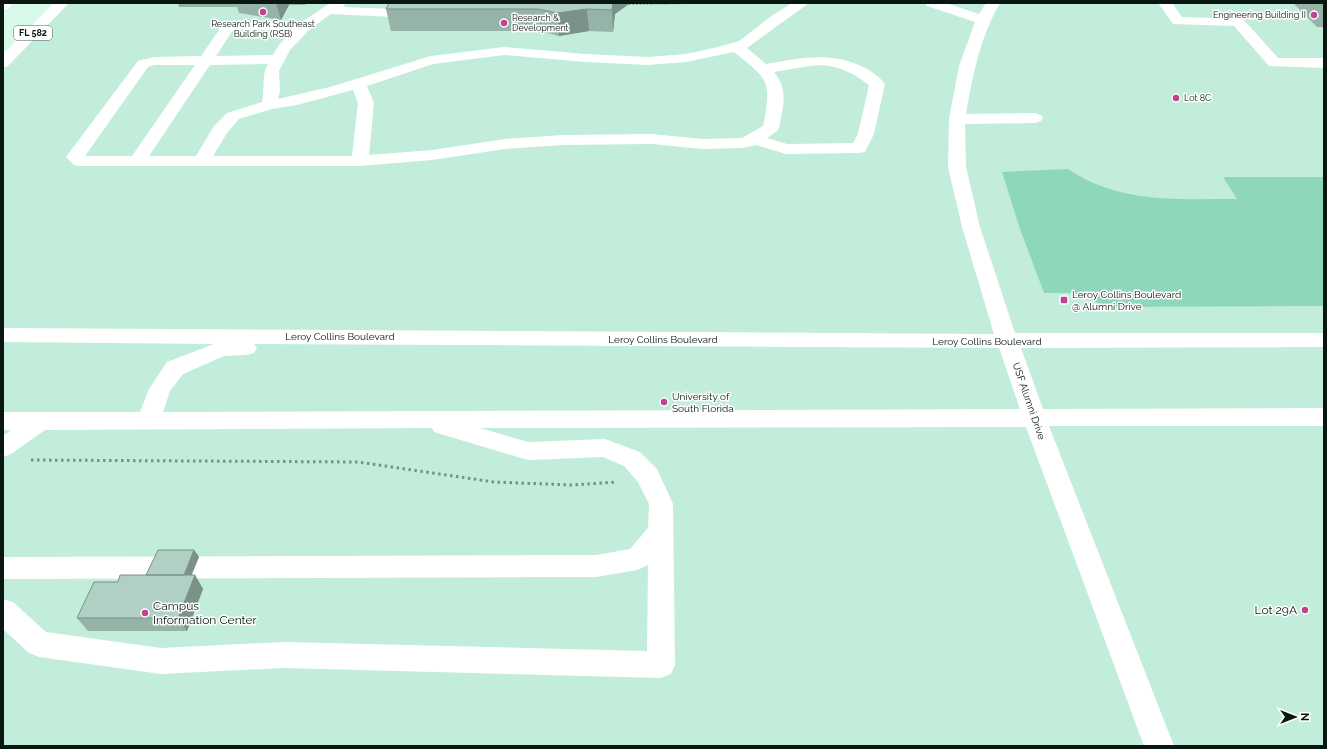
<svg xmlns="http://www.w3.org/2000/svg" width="1327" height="749" font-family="Raleway,sans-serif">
  <rect width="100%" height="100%" fill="#d7f9ea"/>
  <path fill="#c2eddb" d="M58,3H1324V746H3V59Z"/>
  <path fill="#8fd7bb" d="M1068,169C1120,204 1177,199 1237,199L1223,177H1324V306L1106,307L1075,293H1044L1020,229L1002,172Z"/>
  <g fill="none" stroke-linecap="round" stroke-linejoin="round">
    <path stroke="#789186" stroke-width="2" stroke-dasharray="1.5 2" stroke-linecap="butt" d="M629,4L692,3"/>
    <path stroke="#789186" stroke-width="3" stroke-dasharray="2.5 3.5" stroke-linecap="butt" d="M31,460L358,462L494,482L572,485L617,482"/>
    <path fill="#fff" fill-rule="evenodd" d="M330,3H346L343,7L393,9L398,10L400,13L398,16L393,17L331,14L310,29L290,50L279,71L280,91L278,99L330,87L431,56L504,47L585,54L648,57L686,54L718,47L739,41L770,17L792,3H809L747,48L766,64C799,58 832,51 863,67C871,71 880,77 885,84L874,134L865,152L859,153L786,154L756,145L742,148L702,149L652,144L563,145L505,149L432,160L359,166H80L74,165L66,157L138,61L154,57L201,56L224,23L302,22ZM233,30H293L279,45L273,55L216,56ZM734,52C769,80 772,81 763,126L742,138L702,139L652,134L563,135L505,139L432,150L369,155L374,103L367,86L433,64L504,55L585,62L648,65L686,62ZM268,64C261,75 265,89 262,102L227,113L214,126L196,156H149L210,65ZM155,65H195L132,156H85L148,67ZM823,65C842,67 854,74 869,85L858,134L853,143L787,144L767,138L777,131L779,128C783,106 789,90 774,72L809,66ZM353,90L358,103L352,156H213L227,133L239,119L272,109L297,105Z
      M925,3H946L979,14L986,3H1000C980,37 973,75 966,114L1035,113L1041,115L1043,118L1041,121L1035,123L965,124L966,167L980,227L1015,333H1324V347L1021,348L1043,409L1324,408V426H1049L1174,746H1144L1026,427L480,428L528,442L605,439L640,452L657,469L673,504L675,665L671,674L661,678L284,668L161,674L39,657L29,653L3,629V599L13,602L46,632L161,648L284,642L647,651L648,565L637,570L596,577L3,579V557L596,555L630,549L648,528L649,504L638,482L624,466L603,457L528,460L434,432L432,428L45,430L11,454L3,457V436L11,430H3V412H140L149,389L167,362L214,344L3,342V328L994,334L962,227L948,167L949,119L959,66L975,22L927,6ZM254,344L999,348L1020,409L163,412L170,391L183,374L224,356L246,355L254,353L257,348Z
      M1158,3H1172L1182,17L1243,19L1278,58H1324V68L1269,66L1234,26L1173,24Z"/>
    <path fill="#fff" fill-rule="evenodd" d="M3,3H14L8,9L3,10Z
      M54,3H69L8,66L3,68V54Z"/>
  </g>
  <path fill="#96b3a7" d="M178,3H306L305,5H289L281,20L239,13L237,7H179Z
    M389,3H648L629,4L615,14L613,32L589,31L559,36L540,31H391L386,9Z
    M1293,3H1324V27H1317Z
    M194,550L199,557L191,575H195L203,589L187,631H88L77,618L118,582L146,575Z"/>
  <path fill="#7a9288" d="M276,3H288L289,5L281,20Z
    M613,3H629V4L615,14L613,32L612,10Z
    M587,9L589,31L559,36L557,13Z
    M194,550L199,557L186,589L182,582Z
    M195,575L203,589L187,631L178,618Z"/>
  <path fill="#afd0c2" stroke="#7a9288" d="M389,3H613L612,10L587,9L557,13L538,9H386Z
    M1320,3H1324V7Z
    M158,550H194L184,575H146Z
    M120,575H195L178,618H77L94,582H118Z"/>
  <g fill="#c1428e" stroke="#fff" stroke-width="1.5">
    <circle cx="263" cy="12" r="4"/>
    <circle cx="1314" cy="15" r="4"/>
    <circle cx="504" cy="23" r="4"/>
    <circle cx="1176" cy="98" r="4"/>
    <rect x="1060" y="296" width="8" height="8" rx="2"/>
    <circle cx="664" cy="402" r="4"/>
    <circle cx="1305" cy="610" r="4"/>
    <circle cx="145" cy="613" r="4"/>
  </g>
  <g text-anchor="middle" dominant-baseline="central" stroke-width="3" stroke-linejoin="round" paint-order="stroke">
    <g font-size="9" fill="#091611" stroke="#fff" text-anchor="start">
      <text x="1306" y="15" text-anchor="end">Engineering Building II</text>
      <text x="512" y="18">Research &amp;<tspan x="512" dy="10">Development</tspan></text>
      <text x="263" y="24" text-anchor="middle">Research Park Southeast<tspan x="263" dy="10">Building (RSB)</tspan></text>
      <text x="1184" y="98">Lot 8C</text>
    </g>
    <rect fill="#fff" stroke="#535c58" stroke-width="1" x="14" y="26" width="38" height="14" rx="3"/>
    <g font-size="9" font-weight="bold" fill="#091611">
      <text x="33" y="33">FL 582</text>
    </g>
    <g font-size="10" fill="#091611" stroke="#fff" text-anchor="start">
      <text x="1072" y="294">Leroy Collins Boulevard<tspan x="1072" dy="12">@ Alumni Drive</tspan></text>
      <text x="672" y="396">University of<tspan x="672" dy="12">South Florida</tspan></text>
    </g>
    <g font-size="10" fill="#091611" stroke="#fff">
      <text x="340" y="336">Leroy Collins Boulevard</text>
      <text x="663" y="339">Leroy Collins Boulevard</text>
      <text x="987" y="341">Leroy Collins Boulevard</text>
      <text transform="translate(1029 401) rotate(71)">USF Alumni Drive</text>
    </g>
    <g font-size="12" fill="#091611" stroke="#fff" text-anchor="start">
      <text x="153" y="606">Campus<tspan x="153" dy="14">Information Center</tspan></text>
      <text x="1297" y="610" text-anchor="end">Lot 29A</text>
    </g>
  </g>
  <rect width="1327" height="749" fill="none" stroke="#091611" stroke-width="8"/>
  <g transform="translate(1295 717) rotate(90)" stroke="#ffffff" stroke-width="3" paint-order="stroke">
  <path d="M0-3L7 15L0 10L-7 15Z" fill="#091611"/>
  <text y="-6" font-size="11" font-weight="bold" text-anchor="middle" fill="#091611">N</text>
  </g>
</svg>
